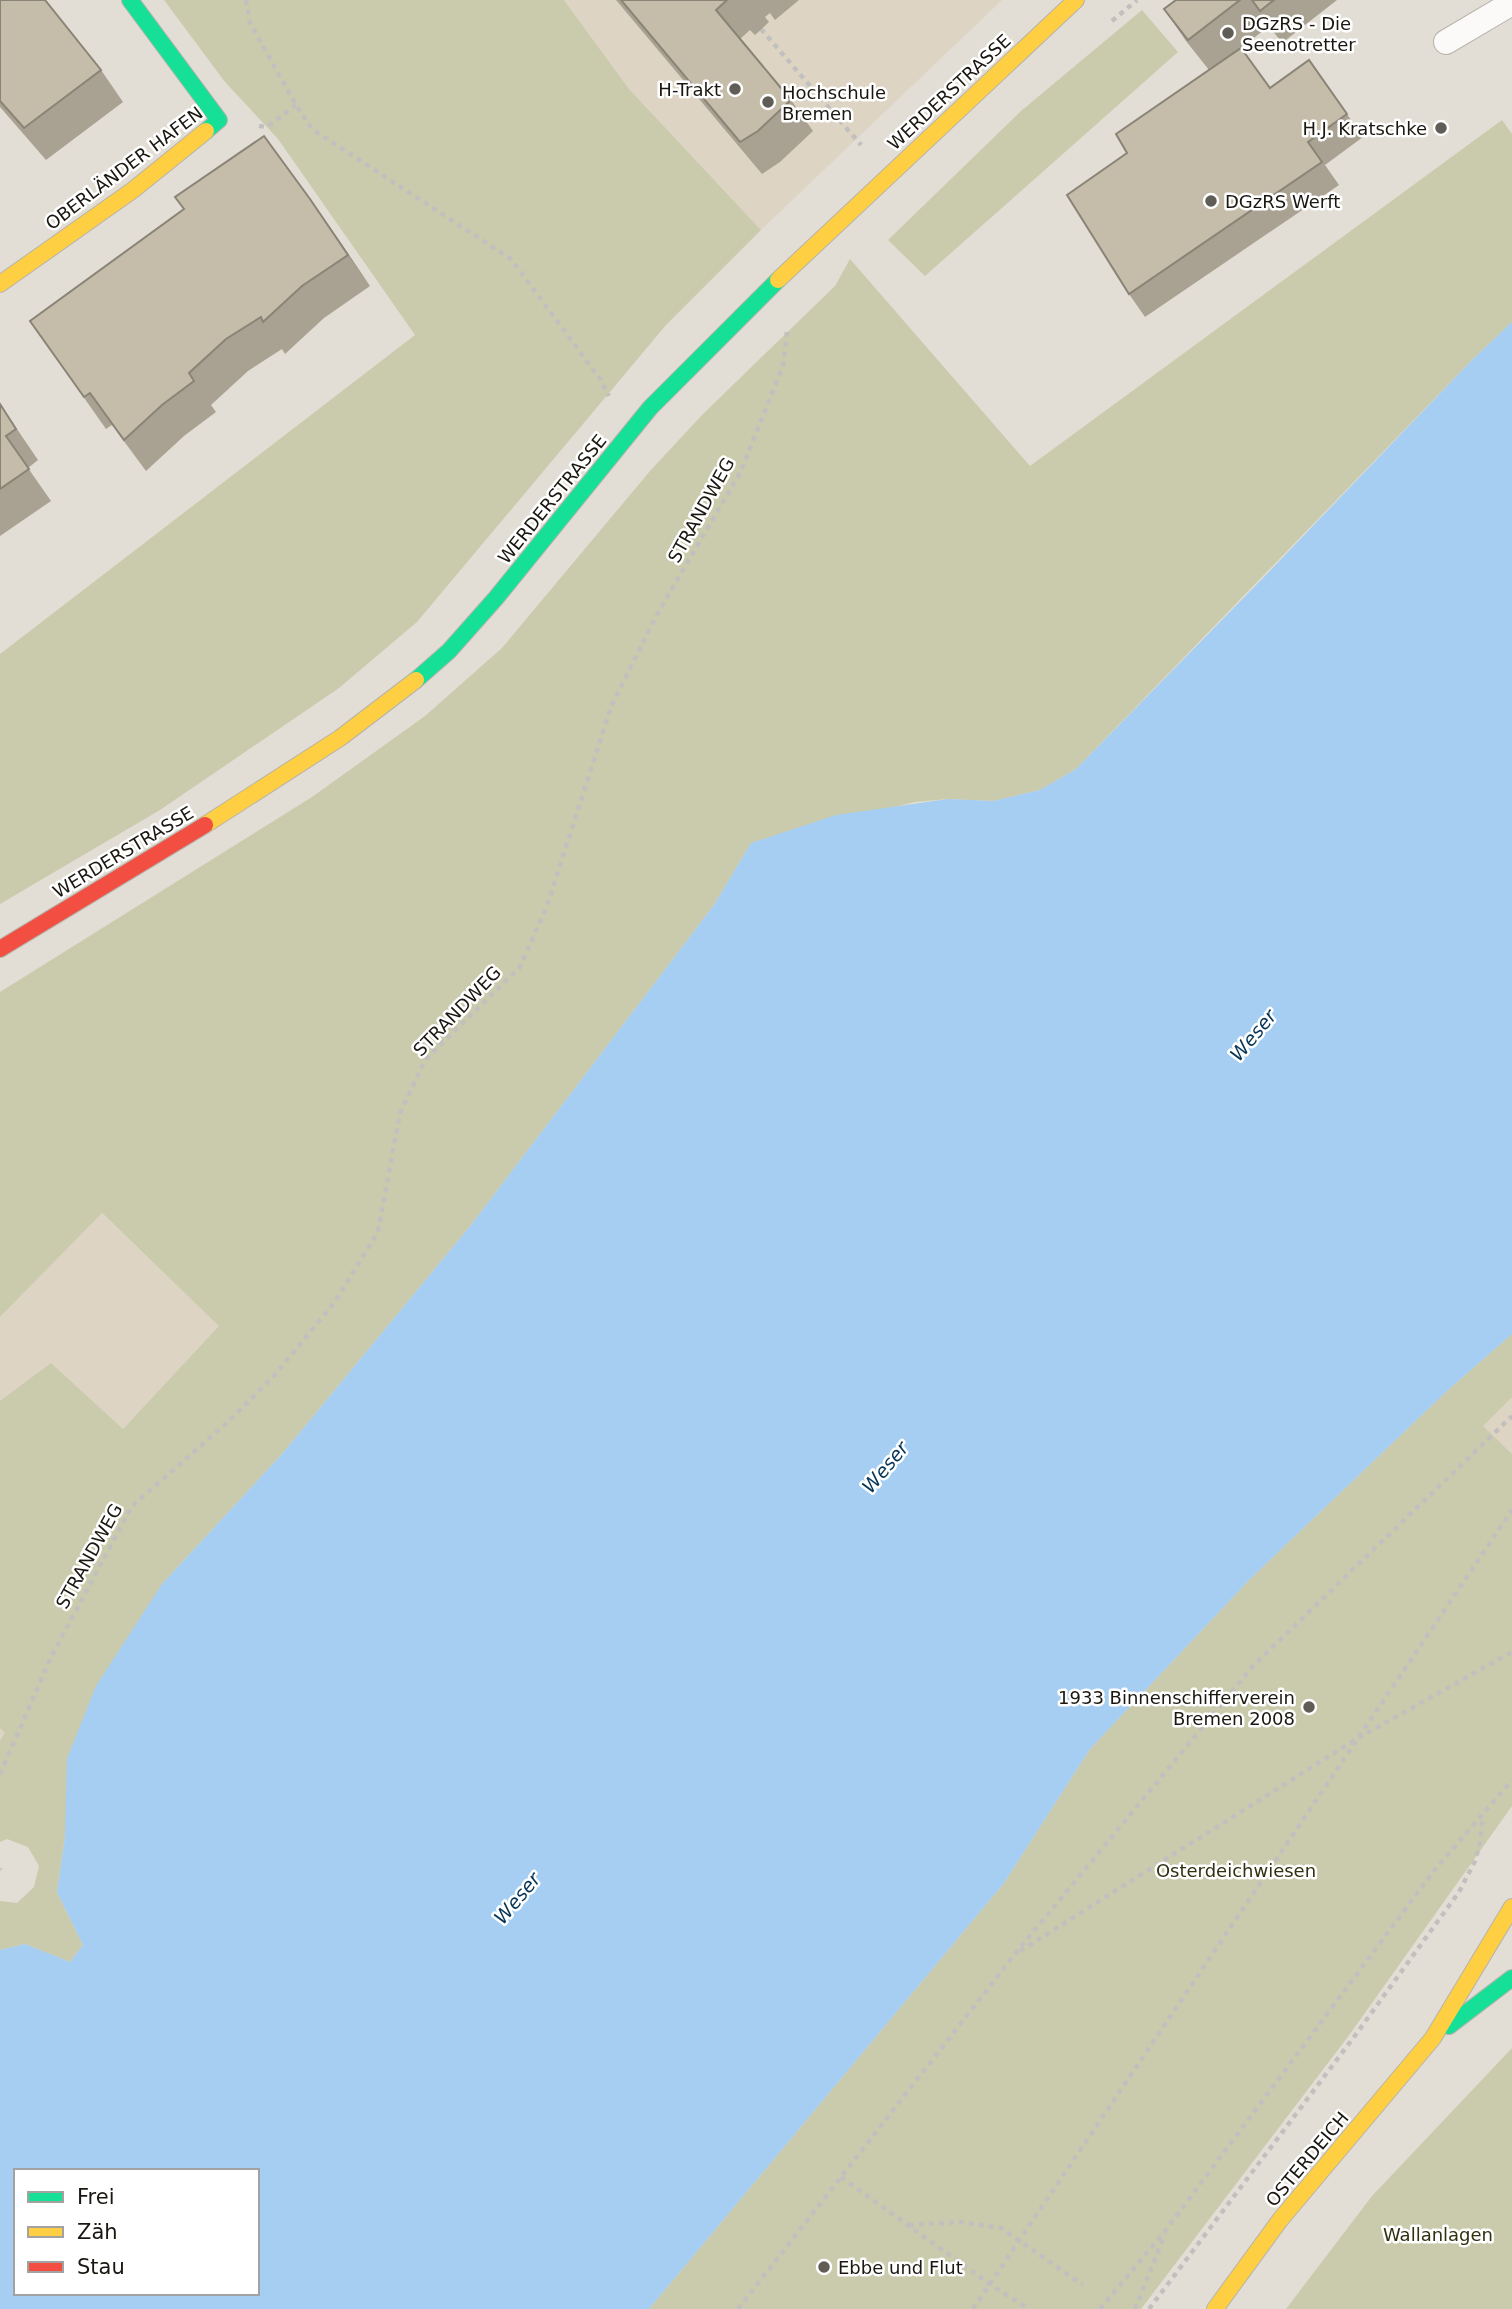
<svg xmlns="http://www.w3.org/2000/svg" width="1512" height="2309" font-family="'DejaVu Sans',sans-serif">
  <rect width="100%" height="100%" fill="#e2ded5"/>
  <path fill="#ddd4c4" d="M564,0H1002L761,230L629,89Z
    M101,1213L220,1326L123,1429L0,1774V1317Z
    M1512,1334V1454L1482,1426Z"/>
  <path fill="#cacbac" d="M164,0H564L629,89L761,230L666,325L417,622L339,688L160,810L0,904V654L415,335L278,139L225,82Z
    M1142,10L1178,52L925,276L888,240L1021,111Z
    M1502,120L1512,134V322L1473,359L1076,769L1040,790L993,801L948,799L915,802L751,843L714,905L471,1225L282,1454L162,1584L65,1837L57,1892L83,1945L70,1962L25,1944L0,1950V1901L17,1903L34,1887L39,1866L28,1847L7,1839L0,1842V1741L5,1733L0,1728V1401L51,1363L123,1429L219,1326L102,1213L0,1317V992L312,797L425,716L502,648L650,471L702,415L835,286L850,259L1030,466Z
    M1512,1334V1397L1483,1426L1512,1454V1806L1350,2034L1141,2309H649L1004,1883L1090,1749L1251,1578L1448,1390Z
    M1512,2048V2309H1286L1372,2196Z"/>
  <path fill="#a5cef2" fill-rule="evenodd" d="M1512,322V1334L1448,1390L1251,1578L1090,1749L1004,1883L649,2309H0V1950L25,1944L70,1962L83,1945L57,1892L65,1837L67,1759L96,1686L162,1584L282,1454L471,1225L714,905L751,843L836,815L948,799L993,801L1040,790L1076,769L1264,577L1473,359ZM16,2171H257V2293H16Z"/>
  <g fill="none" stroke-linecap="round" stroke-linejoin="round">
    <defs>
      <path id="lane" d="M1446,42L1512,3"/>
      <path id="fast" d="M130,0L219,120L206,131
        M416,680L449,651L496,598L650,408L778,280
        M1449,2026L1512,1978"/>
      <path id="slow" d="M778,280L1076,0
        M0,284L133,190L206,131
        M205,825L340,738L416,680
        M1215,2309L1280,2220L1433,2038L1512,1907"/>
      <path id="jam" d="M0,949L205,825"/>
    </defs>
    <use href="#lane" stroke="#b6b3ab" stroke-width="26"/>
    <use href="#fast" stroke="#b6b3ab" stroke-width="18"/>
    <use href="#slow" stroke="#b6b3ab" stroke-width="18"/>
    <use href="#jam" stroke="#b6b3ab" stroke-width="18"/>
    <path stroke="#c2c0be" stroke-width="4.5" stroke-dasharray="5 5" stroke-linecap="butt" d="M246,0L250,23L296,105L312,129L511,259L600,379L609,396
      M1112,21L1137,0
      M761,29L861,145
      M259,126L267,127L296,105
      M0,1774L51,1657L132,1506L229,1421L273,1377L334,1303L378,1232L400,1113L425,1060L520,967L547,906L611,707L656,616L740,473L783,366L787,332
      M0,1869L1,1870
      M1020,1951L1358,1738L1512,1652
      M841,2177L991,2285L1029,2309
      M909,2225L960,2222L1001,2228L1083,2285
      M738,2309L1015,1954L1253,1666L1512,1416
      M973,2309L1512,1510
      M1100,2309L1166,2230L1433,1872L1512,1780
      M1135,2309L1165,2234
      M1149,2309L1354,2037L1459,1892L1475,1861L1480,1843L1483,1815"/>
    <use href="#lane" stroke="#fbfaf9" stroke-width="24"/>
    <use href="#fast" stroke="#16e098" stroke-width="16"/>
    <use href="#slow" stroke="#ffcf43" stroke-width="16"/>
    <use href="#jam" stroke="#f24e42" stroke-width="16"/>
  </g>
  <path fill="#a9a292" d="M0,0L101,70L123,102L46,160L0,107Z
    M616,0H799L775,20L770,13L765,17L769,22L755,35L750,30L740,39L791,100L813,131L780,162L762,174Z
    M1176,0H1337L1282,43L1269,26L1241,48L1270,88L1309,60L1363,137L1325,165L1339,185L1145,317L1129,294L1127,153L1209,70L1186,41L1164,9Z
    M310,199L370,286L324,318L285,354L282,349L248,371L211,405L216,412L184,436L146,471L112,425L106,429L30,321Z
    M0,404L38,460L28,468L51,501L0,536Z"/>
  <path fill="#8a8477" d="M310,199L332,230L370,286L348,255Z"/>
  <path fill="#c5bcaa" stroke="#8a8477" stroke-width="2" d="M0,0H45L101,70L24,128L0,101Z
    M621,0H727L716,10L791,100L758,131L740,142Z
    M1176,0H1240L1188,40L1164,9Z
    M1252,0H1274L1260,11Z
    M1241,48L1270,88L1309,60L1347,114L1308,142L1322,162L1129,294L1067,195L1127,153L1116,134Z
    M264,136L310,199L348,255L302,286L263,322L261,317L226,339L189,373L194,381L162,405L124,440L90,393L84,397L30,321L184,209L175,197Z
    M0,404L16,429L6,436L29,469L0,489Z"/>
  <g fill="#605d56" stroke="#fff" stroke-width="2.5">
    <circle cx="1228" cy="33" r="7"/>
    <circle cx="735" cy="89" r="7"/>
    <circle cx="768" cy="102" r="7"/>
    <circle cx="1441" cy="128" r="7"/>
    <circle cx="1211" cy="201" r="7"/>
    <circle cx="1309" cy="1707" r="7"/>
    <circle cx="824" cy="2267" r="7"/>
  </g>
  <g text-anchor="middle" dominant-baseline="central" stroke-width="5" stroke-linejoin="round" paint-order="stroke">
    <g font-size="18" fill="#1a1711" stroke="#fff" text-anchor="start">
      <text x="1242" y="23">DGzRS - Die<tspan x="1242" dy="21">Seenotretter</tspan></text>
      <text x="721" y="89" text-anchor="end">H-Trakt</text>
      <text x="782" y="92">Hochschule<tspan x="782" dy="21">Bremen</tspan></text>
      <text x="1427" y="128" text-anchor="end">H.J. Kratschke</text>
      <text x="1225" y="201">DGzRS Werft</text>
      <text x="1295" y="1697" text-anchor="end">1933 Binnenschifferverein<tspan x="1295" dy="21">Bremen 2008</tspan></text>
      <text x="838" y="2267">Ebbe und Flut</text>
    </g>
    <g font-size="18" fill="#1a1711" stroke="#fff">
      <text transform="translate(949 92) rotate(-43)">WERDERSTRASSE</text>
      <text transform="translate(124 168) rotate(-37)">OBERLÄNDER HAFEN</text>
      <text transform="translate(552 499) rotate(-51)">WERDERSTRASSE</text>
      <text transform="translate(701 510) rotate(-61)">STRANDWEG</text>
      <text transform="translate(123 852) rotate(-31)">WERDERSTRASSE</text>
      <text transform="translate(457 1011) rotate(-46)">STRANDWEG</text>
      <text transform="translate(89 1556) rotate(-61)">STRANDWEG</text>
      <text transform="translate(1307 2159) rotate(-50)">OSTERDEICH</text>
    </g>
    <g font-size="18" fill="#2f310f" stroke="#fff">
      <text x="1236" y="1870">Osterdeichwiesen</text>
      <text x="1438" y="2234">Wallanlagen</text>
    </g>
    <g font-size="19" font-style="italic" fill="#073558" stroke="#fff">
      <text transform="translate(1253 1035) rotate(-50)">Weser</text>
      <text transform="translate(885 1467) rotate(-50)">Weser</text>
      <text transform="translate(517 1898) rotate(-50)">Weser</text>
    </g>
  </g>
  <rect x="14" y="2169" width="245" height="126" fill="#ffffff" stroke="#a3a2a0" stroke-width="2"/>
  <rect x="28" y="2192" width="35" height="10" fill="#16e098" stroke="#a3a2a0" stroke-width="2"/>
  <text x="77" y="2204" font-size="21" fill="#1a1711">Frei</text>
  <rect x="28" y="2227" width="35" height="10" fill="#ffcf43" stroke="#a3a2a0" stroke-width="2"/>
  <text x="77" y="2239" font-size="21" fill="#1a1711">Zäh</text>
  <rect x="28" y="2262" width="35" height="10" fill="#f24e42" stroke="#a3a2a0" stroke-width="2"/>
  <text x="77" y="2274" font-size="21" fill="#1a1711">Stau</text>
</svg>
